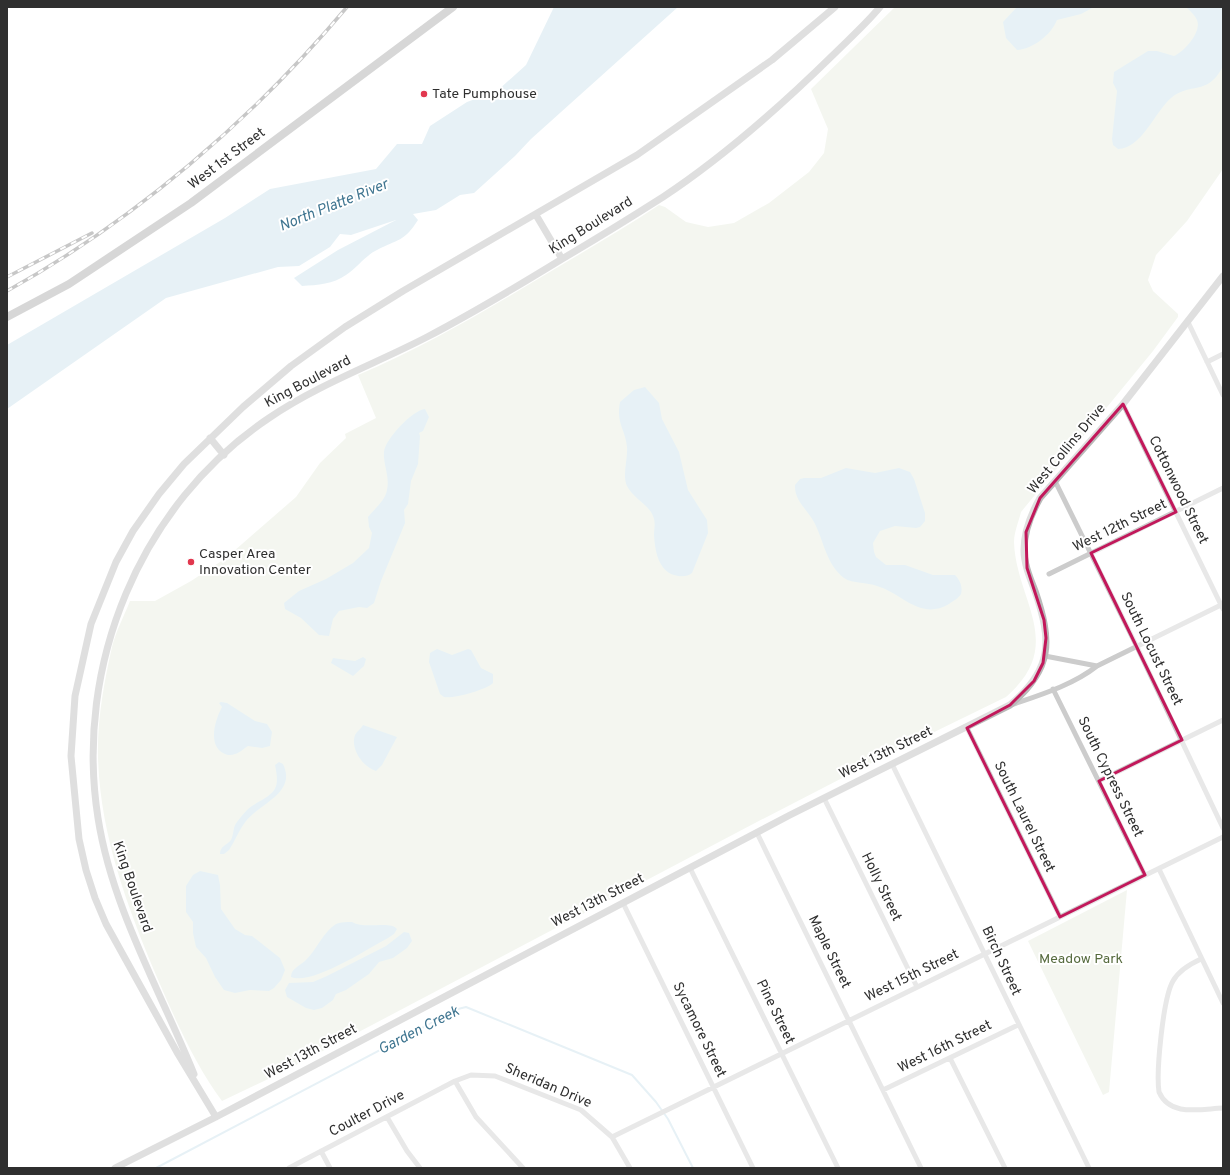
<svg xmlns="http://www.w3.org/2000/svg" width="1230" height="1175" font-family="Overpass,sans-serif">
  <rect width="100%" height="100%" fill="#fff"/>
  <path fill="#e6ecde" d="M895,7H1223V169L1187,221L1156,255L1148,280L1153,291L1178,314V317L1153,351L1021,512C1019,521 1014,532 1014,542C1016,601 1067,644 1006,697L881,758L755,823L281,1073L222,1101C195,1065 174,1017 156,975C127,906 100,834 98,757C97,721 104,682 112,647C116,631 124,616 130,601H155L191,581L226,558L296,497L320,463L346,438L345,434L376,418L358,375C426,346 485,311 548,273C585,251 623,229 659,205L665,207L686,222L708,227L734,223L769,203L809,172L824,153L828,129L811,89Z
    M1127,890L1109,1092L1103,1095L1028,941Z"/>
  <path fill="#cae1eb" d="M554,7H678L531,139L515,156L474,193L460,195L436,210L413,214L418,220C404,242 398,239 377,250C366,255 357,268 346,275C333,284 318,285 302,286L294,278L338,250L396,220L351,235L340,234L330,247L299,266L278,267L166,298L7,409V345L225,218L270,189L376,169L397,144H422L430,126L467,102L497,91L526,65Z
    M1017,7H1094L1081,14L1057,20C1051,35 1033,49 1017,50L1006,38L1003,22Z
    M1186,7H1223C1223,18 1226,61 1222,68C1207,96 1190,82 1171,98C1154,113 1142,148 1118,149L1113,145L1112,139L1117,91L1113,83L1114,72L1148,51H1157L1174,56C1184,52 1202,32 1197,20C1195,15 1190,11 1186,7Z
    M645,387L659,403L662,419L679,452L688,490L707,520L708,533L692,573C687,577 681,577 674,575C658,570 655,550 654,535C654,528 656,523 653,516C649,505 633,498 627,486C622,475 628,459 627,447C625,428 616,424 620,402L634,390Z
    M425,409L429,417L423,431L419,433L420,436L418,464L411,481L408,504L404,510L405,523L381,581L374,603L367,608L359,607L339,611L333,619L329,636L319,635L301,618L285,609L284,603L299,591L326,579L353,563L369,548L372,533L369,527L368,517C375,508 385,501 387,490C390,476 383,465 384,452C385,439 413,410 425,409Z
    M846,468L875,473L899,468L910,472L914,479L925,513V521L920,527L916,528L895,526L880,531L873,543L874,552L876,557L886,565H905L933,575H955C960,580 963,587 961,594C959,598 953,601 949,604C920,621 902,593 877,586C867,582 853,584 844,578C826,564 824,541 814,522C808,510 794,501 795,485L800,479L804,478H821Z
    M437,649L452,655L468,649L471,650L481,668L493,674V683C486,690 453,699 444,697L440,694L429,662L430,653Z
    M363,657L366,659L364,666L353,676L331,663L333,658L355,661Z
    M221,702L227,703L255,721L267,724L272,732L270,746L262,748L248,746C244,748 240,753 235,754C231,756 226,755 223,753C207,744 216,718 222,707L219,703Z
    M363,725L397,737L382,765L376,771C363,767 350,749 355,735C357,731 361,729 363,725Z
    M279,762L283,764C297,793 260,803 246,821C239,830 235,841 229,850L224,854H220C220,846 227,845 231,840C234,834 233,826 237,822C241,817 247,809 252,806C273,793 281,792 275,765Z
    M200,871L218,875L220,885L221,909L235,929L245,935L252,936L280,958L285,970L281,980L274,988L269,991L250,990L235,993L224,990L215,977L206,958L196,947L193,933V922L186,912V886L193,875Z
    M352,922C366,930 390,920 397,929L394,934L388,938C369,948 311,986 291,977C291,969 299,966 305,961C316,951 323,932 336,924C341,922 347,922 352,922Z
    M404,932L409,933L412,941L407,948L393,958L379,962L369,974L346,990L336,994L333,1000L322,1008L314,1010L306,1008L287,997L285,990L289,983L313,982L327,976L386,946Z"/>
  <g fill="none" stroke-linecap="round" stroke-linejoin="round">
    <path stroke="#cae1eb" stroke-width="2" d="M156,1168L458,1009L466,1007L632,1075L656,1102L668,1119L693,1168"/>
    <path stroke="#ccc" stroke-width="5" d="M1188,322L1223,395
      M1207,362L1223,354
      M1123,404L1223,609
      M1055,481L1137,647L1223,828
      M1049,574L1223,488
      M1045,656L1097,666
      M1053,689L1145,875
      M1011,705C1040,695 1073,685 1097,666L1223,604
      M967,728L1060,917
      M892,764L1089,1168
      M1099,781L1223,720
      M824,798L917,987
      M757,833L921,1168
      M690,868L838,1168
      M1159,869L1223,1003
      M623,903L753,1168
      M1201,959C1190,964 1179,970 1173,981C1163,998 1156,1072 1159,1092C1170,1117 1200,1109 1223,1108
      M950,1058L1005,1168
      M455,1081L476,1117L523,1168
      M883,1090L1018,1025
      M387,1117L407,1151L420,1168
      M612,1137L1223,837
      M321,1151L330,1168
      M289,1168L455,1081L471,1075L495,1076L581,1110L612,1137L630,1168"/>
    <path stroke="#b9b9b9" stroke-width="7" d="M536,215L562,259
      M210,438L224,455
      M194,1074C160,990 112,908 98,818C74,666 140,504 269,418C319,384 375,364 427,337C473,313 518,286 562,259C596,239 630,218 663,197C725,156 781,106 833,55C849,39 866,24 880,7
      M216,1117L178,1054L106,924L95,898L86,870L79,839L71,756L75,696L91,624L116,562L133,531L159,494L184,464L243,407L291,366L345,327L403,291L637,155L772,60L835,7
      M115,1168L216,1117L790,815L1010,705C1053,669 1052,641 1035,591C1030,578 1024,564 1024,550C1024,531 1031,514 1040,498L1123,404L1223,276"/>
    <path stroke="#a7a7a7" stroke-width="8" d="M7,317L69,284L191,203L453,7"/>
    <defs>
      <path id="rail" d="M7,277L92,233
        M7,291C135,220 253,119 347,7"/>
    </defs>
    <use href="#rail" stroke="#848484" stroke-width="3.5"/>
    <use href="#rail" stroke="#fff" stroke-width="2" stroke-dasharray="6" stroke-linecap="butt"/>
  </g>
  <path d="M0 0H1230V1175H0ZM1123,404L1176,512L1091,553L1182,740L1099,781L1145,875L1060,917L967,728L1010,705L1034,681L1043,663L1046,638L1044,620L1027,568L1026,532L1040,498Z" fill="#fff" fill-opacity=".55" fill-rule="evenodd"/>
  <path fill="none" stroke="#c2185b" stroke-width="3" stroke-linejoin="round" d="M1123,404L1176,512L1091,553L1182,740L1099,781L1145,875L1060,917L967,728L1010,705L1034,681L1043,663L1046,638L1044,620L1027,568L1026,532L1040,498Z"/>
  <g fill="#e1374e" stroke="#fff" stroke-width="1.5">
    <circle cx="424" cy="94" r="4"/>
    <circle cx="191" cy="562" r="4"/>
  </g>
  <g text-anchor="middle" dominant-baseline="central" stroke-width="4" stroke-linejoin="round" paint-order="stroke">
    <g font-size="14" fill="#2f2f2f" stroke="#fff" text-anchor="start">
      <text x="432" y="94">Tate Pumphouse</text>
      <text x="199" y="554">Casper Area<tspan x="199" dy="16">Innovation Center</tspan></text>
    </g>
    <g font-size="14" fill="#2f2f2f" stroke="#fff">
      <text transform="translate(227 159) rotate(-37)">West 1st Street</text>
      <text transform="translate(591 226) rotate(-32)">King Boulevard</text>
      <text transform="translate(308 382) rotate(-28)">King Boulevard</text>
      <text transform="translate(1067 449) rotate(-50)">West Collins Drive</text>
      <text transform="translate(1178 490) rotate(64)">Cottonwood Street</text>
      <text transform="translate(1120 526) rotate(-26)">West 12th Street</text>
      <text transform="translate(1151 649) rotate(64)">South Locust Street</text>
      <text transform="translate(886 753) rotate(-26)">West 13th Street</text>
      <text transform="translate(1110 777) rotate(64)">South Cypress Street</text>
      <text transform="translate(1024 817) rotate(64)">South Laurel Street</text>
      <text transform="translate(132 887) rotate(71)">King Boulevard</text>
      <text transform="translate(881 887) rotate(64)">Holly Street</text>
      <text transform="translate(598 901) rotate(-27)">West 13th Street</text>
      <text transform="translate(829 952) rotate(64)">Maple Street</text>
      <text transform="translate(1001 961) rotate(65)">Birch Street</text>
      <text transform="translate(912 976) rotate(-26)">West 15th Street</text>
      <text transform="translate(775 1012) rotate(64)">Pine Street</text>
      <text transform="translate(699 1030) rotate(64)">Sycamore Street</text>
      <text transform="translate(945 1047) rotate(-26)">West 16th Street</text>
      <text transform="translate(311 1052) rotate(-28)">West 13th Street</text>
      <text transform="translate(548 1086) rotate(23)">Sheridan Drive</text>
      <text transform="translate(367 1114) rotate(-28)">Coulter Drive</text>
    </g>
    <g font-size="14" fill="#556a3d" stroke="#fff">
      <text x="1081" y="959">Meadow Park</text>
    </g>
    <g font-size="15" font-style="italic" fill="#3f7590" stroke="#fff">
      <text transform="translate(334 206) rotate(-22)">North Platte River</text>
      <text transform="translate(419 1031) rotate(-27)">Garden Creek</text>
    </g>
  </g>
  <rect width="1230" height="1175" fill="none" stroke="#2f2f2f" stroke-width="16"/>
</svg>
